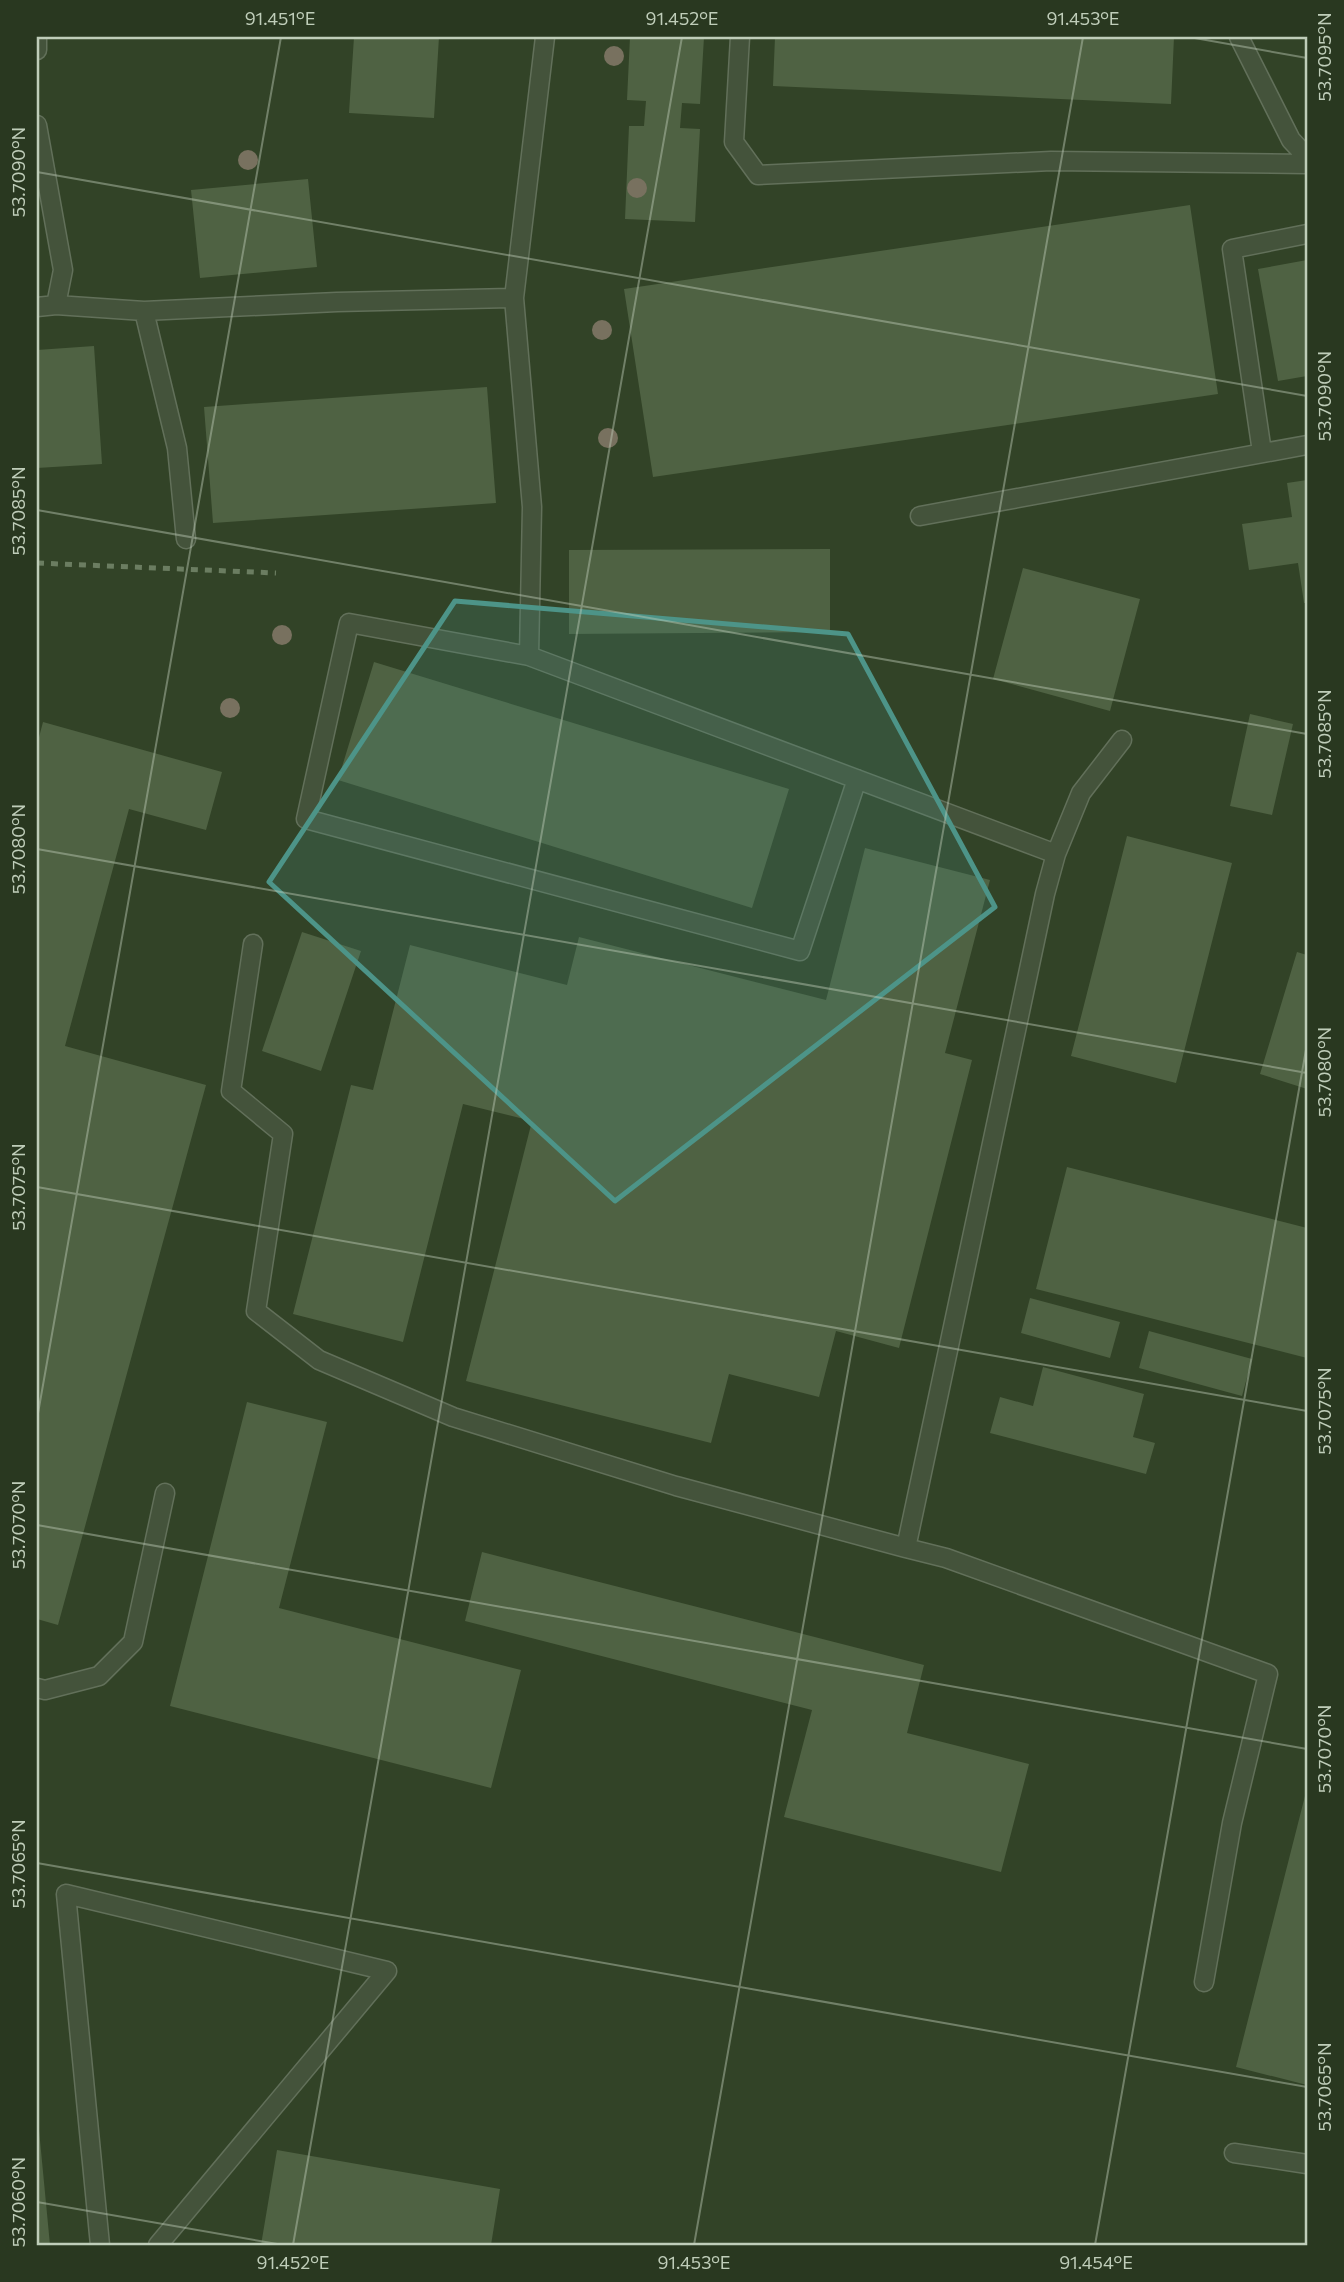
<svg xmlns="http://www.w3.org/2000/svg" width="1344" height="2282" font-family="Commissioner,sans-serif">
  <rect width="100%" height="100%" fill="#324327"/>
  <path fill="#4f6243" d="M354,37H439L434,118L349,113Z
    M630,37H704L700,104L682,103L680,128L700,129L695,222L625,219L629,126H644L646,101L627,100Z
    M775,37H1174L1171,104L773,86Z
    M308,179L317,267L200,278L191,190Z
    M1190,205L1218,394L653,477L624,289Z
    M1307,260V376L1278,381L1258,269Z
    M94,346L102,464L37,468V350Z
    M487,387L496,503L213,523L204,407Z
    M1307,480V603H1304L1298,563L1249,570L1242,524L1292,517L1287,483Z
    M830,549V632L569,634V550Z
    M1023,568L1140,599L1110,711L993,679Z
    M374,662L789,789L752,908L338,780Z
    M1250,714L1293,724L1272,815L1230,806Z
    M43,722L222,772L206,830L129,809L65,1046L206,1085L58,1625L37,1619V745Z
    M1127,836L1232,863L1176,1083L1071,1056Z
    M865,848L990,880L945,1053L972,1060L899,1348L836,1331L819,1397L729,1374L711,1443L466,1381L532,1121L463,1104L403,1342L293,1314L351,1085L373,1090L410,945L567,985L579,937L826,1000Z
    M302,932L361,951L321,1071L262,1051Z
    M1297,952L1307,955V1089L1260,1074Z
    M1067,1167L1307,1228V1358L1036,1289Z
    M1030,1298L1120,1322L1110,1358L1021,1333Z
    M1149,1331L1252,1359L1242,1396L1139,1368Z
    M1043,1367L1144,1394L1133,1437L1155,1443L1146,1474L990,1433L1000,1397L1033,1406Z
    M247,1402L327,1422L279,1608L521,1670L491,1788L170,1706Z
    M482,1552L924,1665L907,1733L1029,1764L1001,1872L784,1817L812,1710L465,1621Z
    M1306,1792H1307V2085L1236,2067Z
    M37,2130H39L50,2245H37Z
    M277,2150L500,2189L491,2245H261Z"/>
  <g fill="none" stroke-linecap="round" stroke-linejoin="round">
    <defs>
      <path id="lane" d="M740,37L734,142L758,175L1051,161L1307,164
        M1239,37L1291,140L1307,157
        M37,50V37
        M37,125L63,270L56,305L37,307
        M514,298L545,37
        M56,305L144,311L177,448L186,539
        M144,311L337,302L514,298L532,507L529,656L1056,854L1045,894L906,1548L946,1558L1268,1674L1232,1823L1204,1982
        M1262,452L1232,249L1307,234
        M920,516L1307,445
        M529,656L349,623L306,819L800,951L857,779
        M1056,854L1081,793L1122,740
        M253,944L231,1091L283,1134L256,1311L319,1360L453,1417L676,1486L906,1548
        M37,1688L45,1690L99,1676L133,1642L165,1493
        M1234,2153L1307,2164
        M100,2245L66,1894L387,1971L158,2245"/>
    </defs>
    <use href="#lane" stroke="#62705a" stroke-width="21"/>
    <use href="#lane" stroke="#44533b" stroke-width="18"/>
    <path stroke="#6b7d61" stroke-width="5" stroke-dasharray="7 7" stroke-linecap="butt" d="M37,563L276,573"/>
  </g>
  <g fill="#78715f">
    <circle cx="614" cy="56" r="10"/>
    <circle cx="248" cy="160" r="10"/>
    <circle cx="637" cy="188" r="10"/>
    <circle cx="602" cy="330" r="10"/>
    <circle cx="608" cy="438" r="10"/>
    <circle cx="282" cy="635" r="10"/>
    <circle cx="230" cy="708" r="10"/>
  </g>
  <path fill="#4d9488" fill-opacity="0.2" stroke="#4d9488" stroke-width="5" stroke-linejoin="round" d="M455,601L848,634L995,907L615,1201L269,882Z"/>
  <path fill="none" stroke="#bfcdb9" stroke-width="2" stroke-opacity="0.45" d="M1189,37L1307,58M37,172L1307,396M37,510L1307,734M37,849L1307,1073M37,1187L1307,1411M37,1419L281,37M37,1525L1307,1749M37,1863L1307,2087M37,2202L283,2245M293,2245L682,37M694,2245L1083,37M1095,2245L1307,1044"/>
  <rect width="1344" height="2282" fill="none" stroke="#293820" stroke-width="77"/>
  <rect x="38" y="38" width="1268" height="2206" fill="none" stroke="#bfcdb9" stroke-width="2.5"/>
  <g font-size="18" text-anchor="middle" fill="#bfcdb9">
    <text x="280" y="25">91.451°E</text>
    <text x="682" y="25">91.452°E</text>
    <text x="1083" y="25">91.453°E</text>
    <text transform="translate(1325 57) rotate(-90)" y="6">53.7095°N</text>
    <text transform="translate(19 172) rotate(-90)" y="6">53.7090°N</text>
    <text transform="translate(1325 396) rotate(-90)" y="6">53.7090°N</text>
    <text transform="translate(19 511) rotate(-90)" y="6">53.7085°N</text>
    <text transform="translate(1325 734) rotate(-90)" y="6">53.7085°N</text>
    <text transform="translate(19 849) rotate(-90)" y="6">53.7080°N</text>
    <text transform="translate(1325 1072) rotate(-90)" y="6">53.7080°N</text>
    <text transform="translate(19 1187) rotate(-90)" y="6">53.7075°N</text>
    <text transform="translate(1325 1411) rotate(-90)" y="6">53.7075°N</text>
    <text transform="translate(19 1525) rotate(-90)" y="6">53.7070°N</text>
    <text transform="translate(1325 1749) rotate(-90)" y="6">53.7070°N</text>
    <text transform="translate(19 1864) rotate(-90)" y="6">53.7065°N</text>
    <text transform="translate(1325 2087) rotate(-90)" y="6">53.7065°N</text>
    <text transform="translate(19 2202) rotate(-90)" y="6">53.7060°N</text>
    <text x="293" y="2269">91.452°E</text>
    <text x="694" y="2269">91.453°E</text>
    <text x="1096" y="2269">91.454°E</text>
  </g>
</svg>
